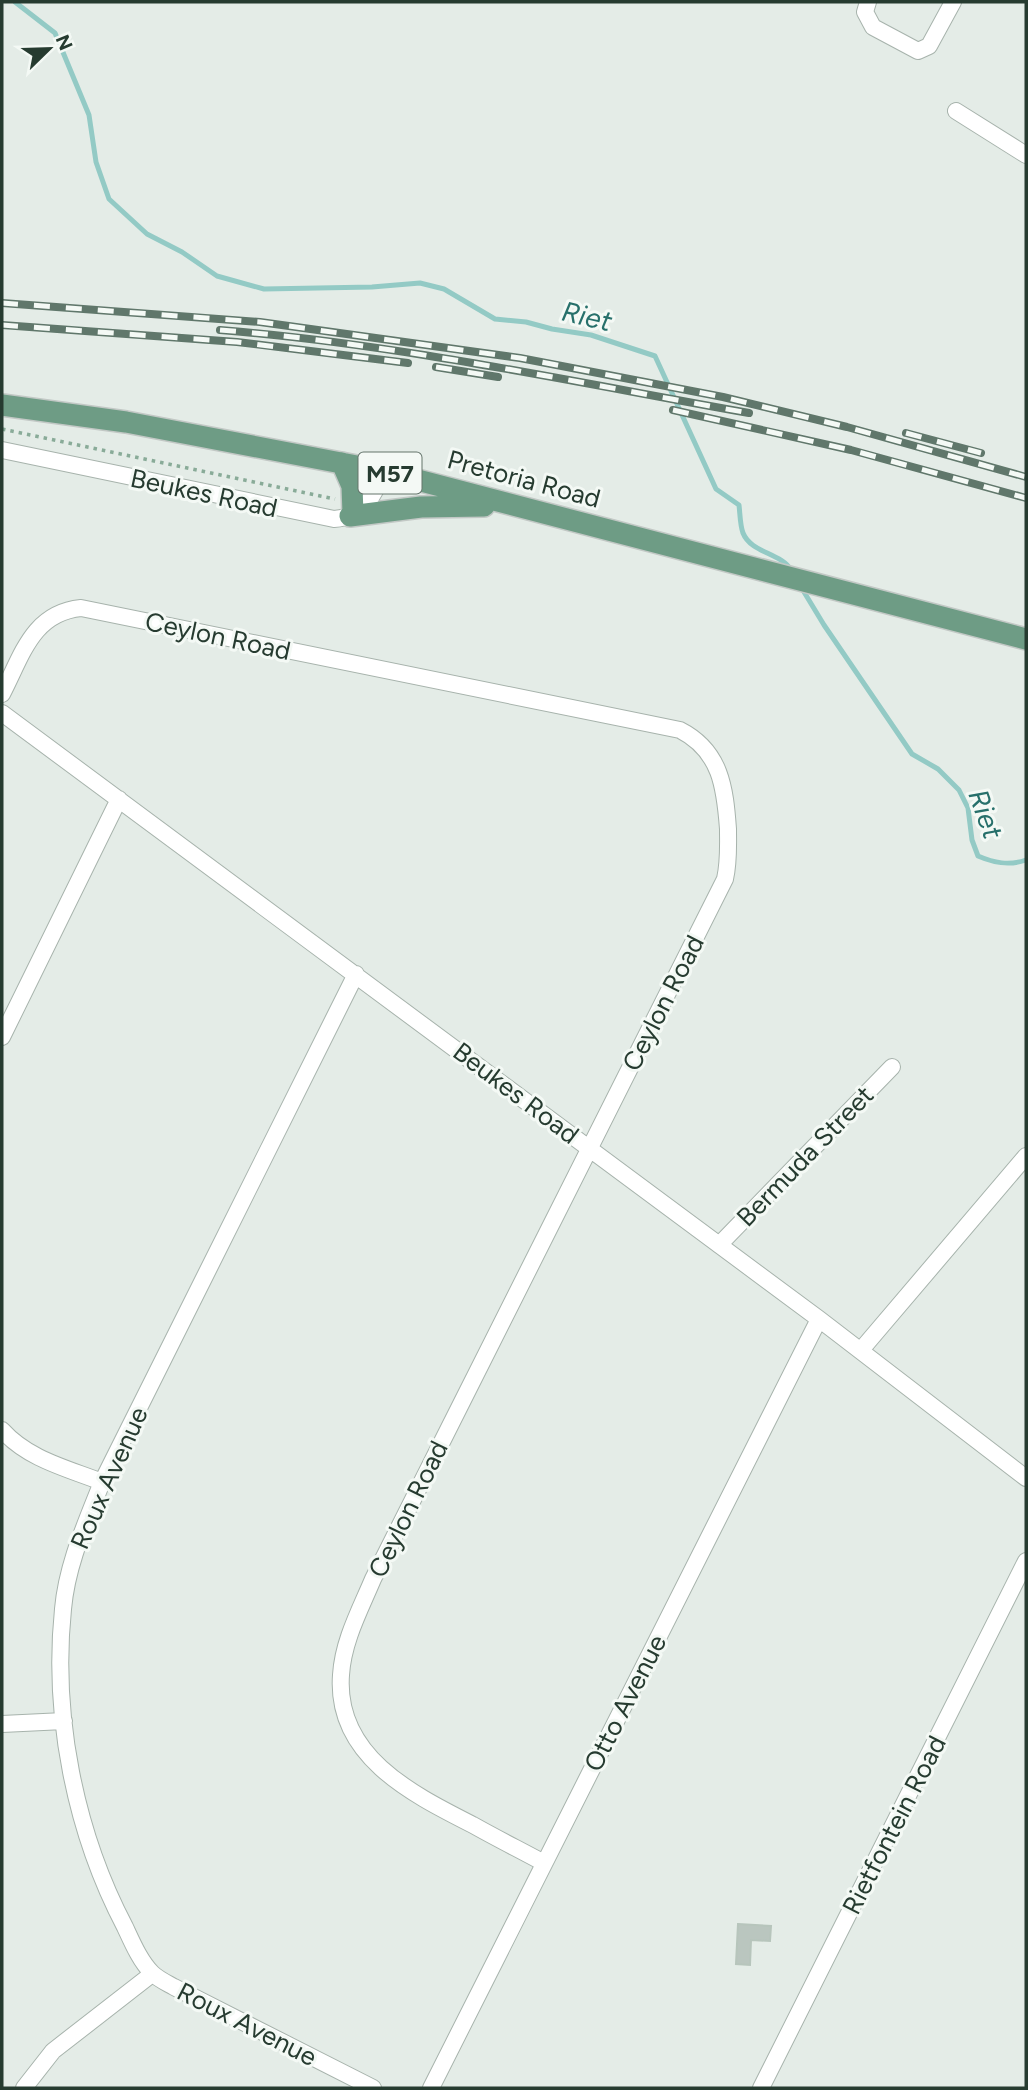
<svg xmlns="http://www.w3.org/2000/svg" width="1028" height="2090" font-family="Figtree,sans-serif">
  <rect width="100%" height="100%" fill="#e4ece7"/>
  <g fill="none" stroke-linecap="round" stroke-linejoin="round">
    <path stroke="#93cac5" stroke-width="5" d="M15,2L55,33L89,115L96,162L109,199L147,234L182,252L217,276L264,289L372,287L420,283L444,289L495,319L526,322L552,329L591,335L655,356L716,489L739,505C740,513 740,525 743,533C751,553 781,553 791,570
      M801,587L824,625L912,754L938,769L959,790L968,808L972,840L978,856C994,863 1009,866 1026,860"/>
  </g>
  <path fill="#bac6bf" stroke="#b7c5bc" stroke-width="2" d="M738,1924L771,1926L770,1941L751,1940L750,1965L736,1964Z"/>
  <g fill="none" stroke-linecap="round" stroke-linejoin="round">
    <defs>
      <path id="street" d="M868,2L865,12L873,27L918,51L929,46L953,2
        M956,111L1026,155
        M2,450L334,519C363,517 375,496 383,471
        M2,694C22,656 32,613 81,608L680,730C721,751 725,788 728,829C728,847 729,862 725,879L373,1579C360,1610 343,1641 341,1675C335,1756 412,1794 473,1825C496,1838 520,1850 544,1863
        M2,713L819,1319L1026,1478
        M356,974L102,1482C86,1523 67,1564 63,1609C52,1716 75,1832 125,1927C132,1942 140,1961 152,1973C158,1979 167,1983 174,1987L373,2088
        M2,1037L119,799
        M719,1245L892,1067
        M861,1350L1026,1156
        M2,1430C28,1459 66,1468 102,1482
        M2,1724L64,1721
        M24,2088L53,2051L152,1974
        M431,2088L819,1319
        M761,2088L1026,1561"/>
      <path id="primary" d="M2,405L126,422L383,471L1026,639
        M342,463L352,486L353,514
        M350,516L421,507L484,506"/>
    </defs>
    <use href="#street" stroke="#a7b3ac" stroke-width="18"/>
    <use href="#primary" stroke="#c2c8c5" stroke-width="24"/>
    <path stroke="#89ab98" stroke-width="3.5" stroke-dasharray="3.5 5" stroke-linecap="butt" d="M2,429L335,499"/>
    <use href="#street" stroke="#fff" stroke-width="16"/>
    <use href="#primary" stroke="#6e9c85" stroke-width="21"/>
    <defs>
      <path id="rail" d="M2,303L260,322L520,358L723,397L847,427L1026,477
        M2,325L237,342L408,363
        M220,330C398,344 573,382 749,413
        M436,367L498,377
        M673,410L851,450L1026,498
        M906,433L981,453"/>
    </defs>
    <use href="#rail" stroke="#60776b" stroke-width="8"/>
    <use href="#rail" stroke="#f4f9f5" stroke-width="5" stroke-dasharray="16" stroke-linecap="butt"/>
  </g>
  <g text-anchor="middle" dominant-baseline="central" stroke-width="6" stroke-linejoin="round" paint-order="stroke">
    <rect fill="#f4f9f5" stroke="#64746b" stroke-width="2" x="358.5" y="452.5" width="63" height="41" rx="5"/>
    <g font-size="24" font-weight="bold" fill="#263b30">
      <text x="390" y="473">M57</text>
    </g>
    <g font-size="26" fill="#263b30" stroke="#f4f9f5">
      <text transform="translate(524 479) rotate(15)">Pretoria Road</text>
      <text transform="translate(204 493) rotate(12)">Beukes Road</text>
      <text transform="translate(218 636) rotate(12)">Ceylon Road</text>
      <text transform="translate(663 1003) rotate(-63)">Ceylon Road</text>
      <text transform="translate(516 1093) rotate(37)">Beukes Road</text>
      <text transform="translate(805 1156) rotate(-46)">Bermuda Street</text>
      <text transform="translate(109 1478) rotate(-66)">Roux Avenue</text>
      <text transform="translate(408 1509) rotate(-64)">Ceylon Road</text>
      <text transform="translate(625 1703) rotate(-63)">Otto Avenue</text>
      <text transform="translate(894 1825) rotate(-63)">Rietfontein Road</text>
      <text transform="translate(247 2024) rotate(27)">Roux Avenue</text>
    </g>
    <g font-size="28" font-style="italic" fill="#27706b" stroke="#f4f9f5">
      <text transform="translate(587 316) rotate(13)">Riet</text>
      <text transform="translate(986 814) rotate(70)">Riet</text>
    </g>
  </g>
  <rect width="1028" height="2090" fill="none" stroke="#263b30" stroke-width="7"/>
  <g transform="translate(49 49) rotate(67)" stroke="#f4f9f5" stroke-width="5" paint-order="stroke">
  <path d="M0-5L12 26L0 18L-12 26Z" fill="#263b30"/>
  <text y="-10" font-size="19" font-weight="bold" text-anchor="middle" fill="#263b30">N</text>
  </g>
</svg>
